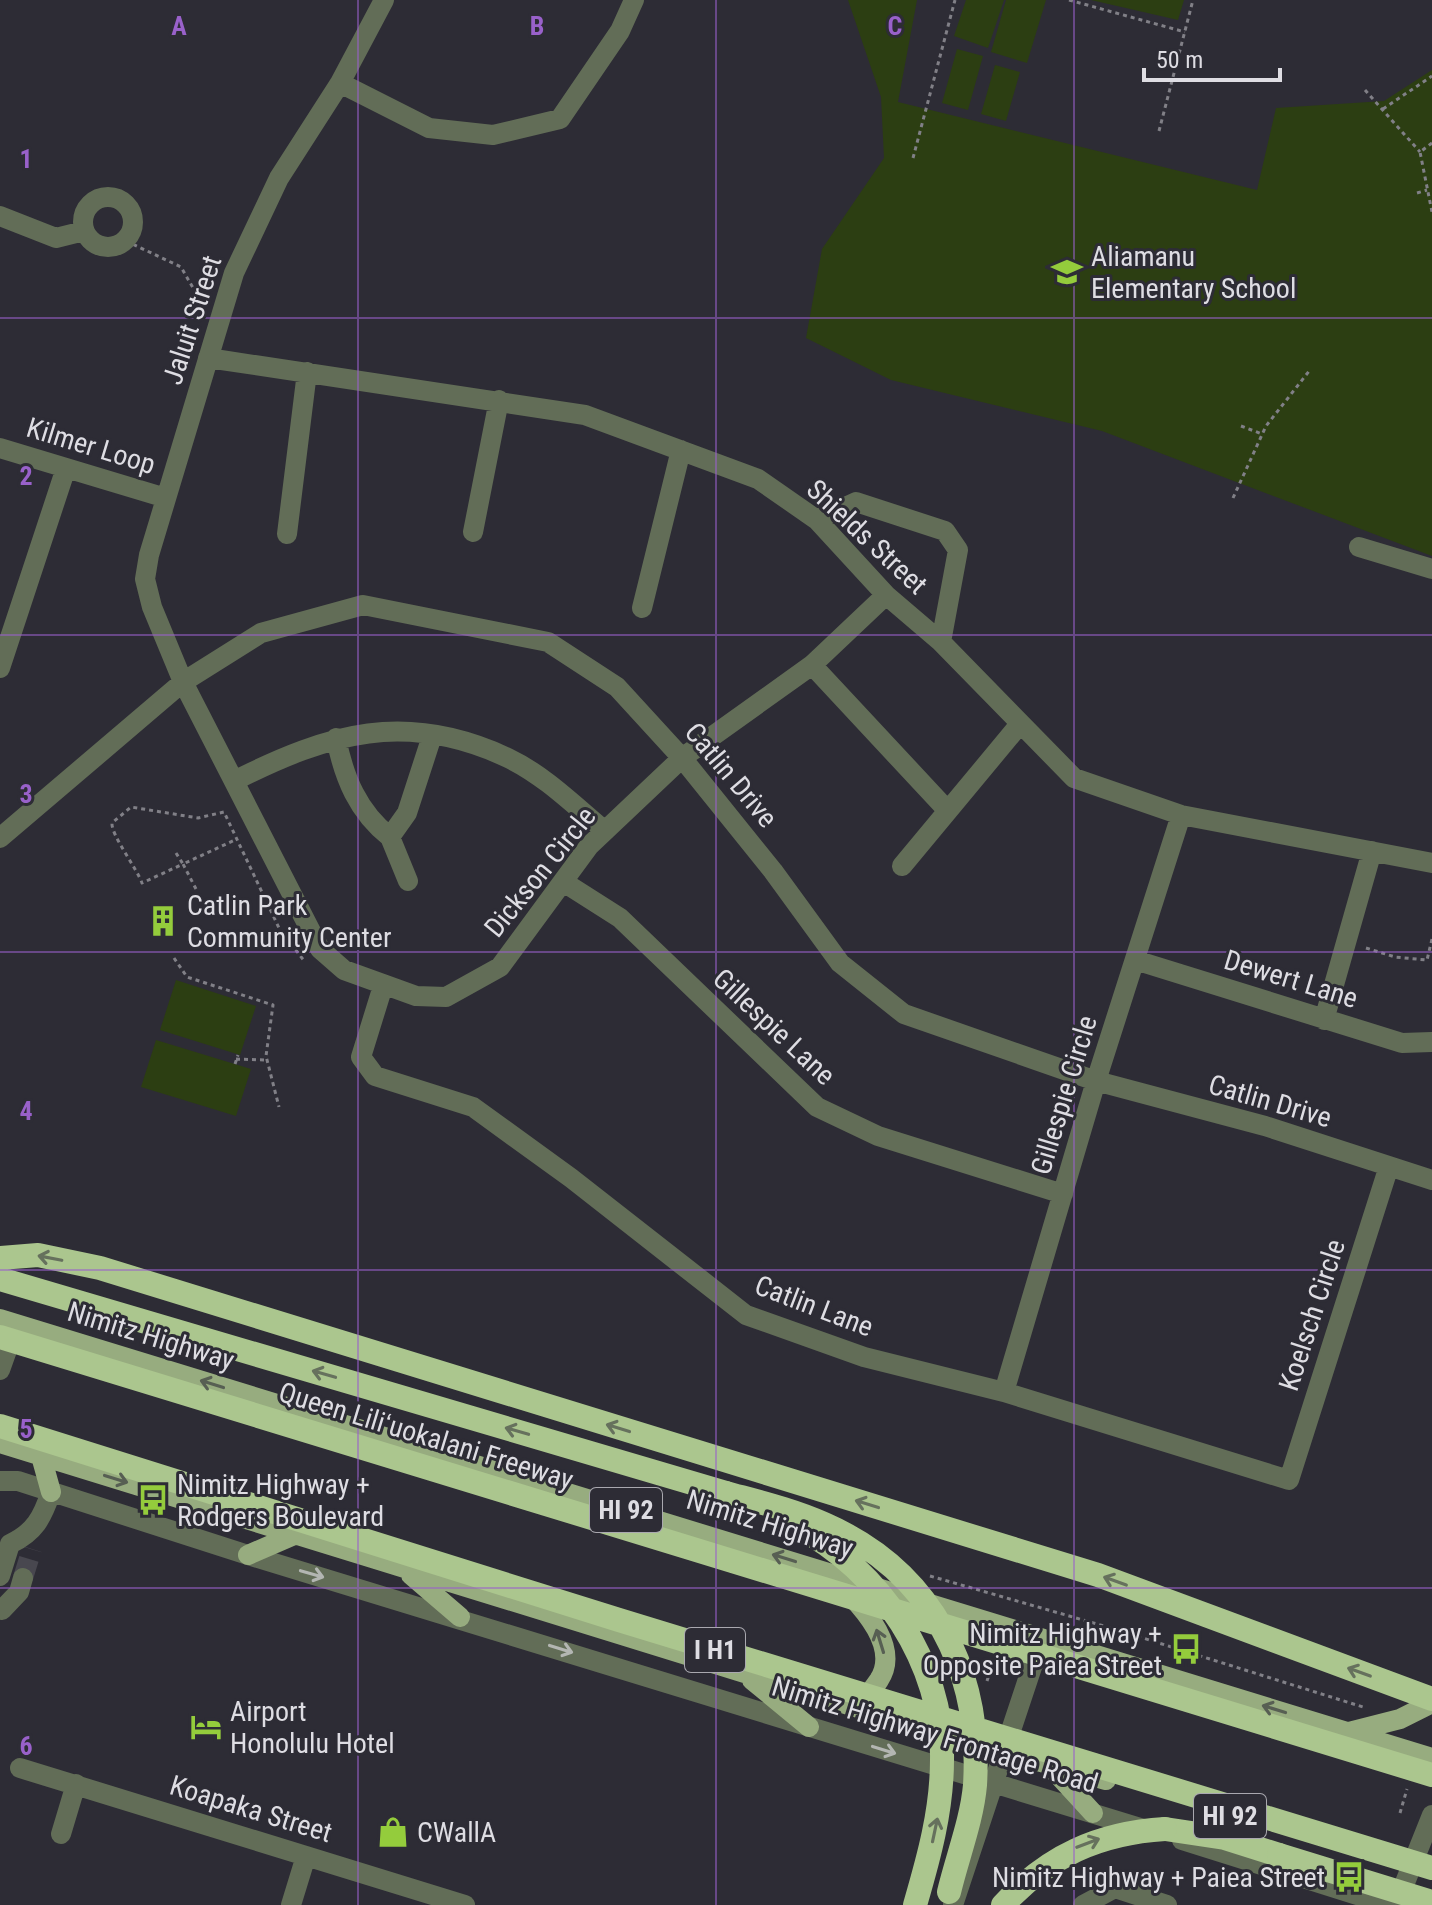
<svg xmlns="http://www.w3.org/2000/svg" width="1432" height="1905" font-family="'Roboto Condensed',sans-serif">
  <rect width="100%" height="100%" fill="#2d2c35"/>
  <path fill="#2c3e12" d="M848,0H917L898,102L1257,190L1276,108L1384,101L1432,70V556L1102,431L891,380L806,338L822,249L884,158L881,97Z
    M966,0H1004L988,48L954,36Z
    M1006,0H1046L1027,63L991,52Z
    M1091,0H1184L1178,20Z
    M957,49L983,56L968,110L942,103Z
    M995,65L1020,72L1006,121L981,114Z
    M176,980L256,1006L240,1055L160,1030Z
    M156,1040L251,1069L236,1116L141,1087Z"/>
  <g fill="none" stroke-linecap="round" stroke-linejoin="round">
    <path stroke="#48474f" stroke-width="20" stroke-dasharray="20 10" stroke-linecap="butt" d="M23,1578L32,1549"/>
    <path stroke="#818087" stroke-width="3" stroke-dasharray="4 4" stroke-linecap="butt" d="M1069,0L1185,32
      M1365,90L1420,152
      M1383,109L1432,76
      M1159,131L1193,0
      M1432,143L1420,152L1432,212
      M913,158L955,0
      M1417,193L1427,190
      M126,241L181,267L204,307
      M1241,426L1262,434
      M1233,498L1266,426L1310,370
      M176,853L183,864L237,839
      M196,889L183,864L142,883C136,867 111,835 112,823L131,807L198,818L224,812L279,928L305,962
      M1366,948L1395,957L1427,960L1432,939
      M174,958L187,977L273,1005L266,1056L279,1107
      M236,1059L267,1060
      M235,1064L238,1055
      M930,1576L1111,1628L1363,1707
      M987,1681L993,1662
      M1400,1813L1407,1789"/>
    <path stroke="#626d57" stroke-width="20" d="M384,0L340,83L279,178L234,273L149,555L145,579L152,607L183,682L320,949L344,970L416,996L446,997L500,967L589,846L682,758L812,665L886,595
      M340,83L429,128L493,135L560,119L620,31L634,0
      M83 222a25 25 0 1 1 50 0a25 25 0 1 1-50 0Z
      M0,216L56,238L84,231
      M208,358L585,415L758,479L817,520L886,595L941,642L1074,778L1181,815L1432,863
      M0,448L166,498
      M817,520L856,502L945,531L958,550L941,642
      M473,532L499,400
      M287,534L307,372
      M1359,547L1432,569
      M642,608L681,450
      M812,665L948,811
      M0,668L66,468
      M336,738C344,778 358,812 390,837L407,813L432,736
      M234,781C329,733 406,710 508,758C544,775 575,806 605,831
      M390,837L408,881
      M0,838L183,682L261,633L363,605L548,642L617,687L682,758L773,871L840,963L904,1014L1096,1081L1265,1126L1432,1180
      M902,866L1020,724
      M565,883L620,918L817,1107L878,1136L1063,1194
      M1135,960L1402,1043L1432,1042
      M383,986L361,1057L375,1076L473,1107L571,1178L746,1315L864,1357L1004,1392L1289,1480L1389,1166
      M1324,1020L1372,851
      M0,1370L15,1328
      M1004,1392L1096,1081L1181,815
      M0,1481H18L248,1555L1147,1830
      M0,1576L10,1544C35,1532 42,1518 51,1492
      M2,1610L19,1592L23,1578
      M20,1768L465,1905
      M61,1834L76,1784
      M1182,1840L1389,1905
      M291,1905L306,1856
      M953,1905L1041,1640
      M1083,1905L1115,1888L1167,1905
      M1396,1905L1432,1815"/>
    <path stroke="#97ac7f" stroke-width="20" d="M0,1319L1432,1758
      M0,1443L965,1741L1106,1780
      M41,1456L51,1492
      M248,1555L294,1535
      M411,1575L460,1617
      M851,1596C871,1617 898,1651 879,1680C872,1690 868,1697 856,1699
      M752,1680L809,1727
      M1349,1732L1400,1719L1432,1703
      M1049,1765L1093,1813"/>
    <path stroke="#abc68e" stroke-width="24" d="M0,1258L38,1255L100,1268L1098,1575L1432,1699
      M0,1279L726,1493
      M1165,1829L1225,1838L1279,1855"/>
    <path stroke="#abc68e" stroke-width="24" d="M0,1337L1432,1775
      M0,1426L619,1620L1432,1868
      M726,1493C759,1502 793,1510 824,1524C932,1571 982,1671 975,1785C972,1820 957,1858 949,1892
      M796,1526C880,1569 944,1664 942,1760C942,1810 929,1857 915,1905
      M1279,1855L1432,1902
      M1003,1905C1048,1856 1099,1833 1165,1829"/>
  </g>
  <defs><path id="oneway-shaft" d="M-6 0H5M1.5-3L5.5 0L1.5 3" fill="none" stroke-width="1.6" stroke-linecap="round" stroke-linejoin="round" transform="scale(2)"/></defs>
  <g stroke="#66715d">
    <use href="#oneway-shaft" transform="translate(50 1258) rotate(-169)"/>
    <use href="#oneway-shaft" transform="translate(324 1374) rotate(-164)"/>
    <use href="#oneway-shaft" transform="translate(618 1428) rotate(-163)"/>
    <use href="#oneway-shaft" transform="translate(517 1431) rotate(-164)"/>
    <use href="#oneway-shaft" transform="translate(867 1504) rotate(-163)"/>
    <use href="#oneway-shaft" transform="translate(1115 1581) rotate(-160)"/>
    <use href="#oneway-shaft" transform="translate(1359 1672) rotate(-160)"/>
    <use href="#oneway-shaft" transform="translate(935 1830) rotate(-78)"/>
    <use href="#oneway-shaft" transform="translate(1088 1843) rotate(-21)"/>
  </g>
  <g stroke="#575f53">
    <use href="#oneway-shaft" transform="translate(212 1384) rotate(-163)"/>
    <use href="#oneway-shaft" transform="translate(116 1479) rotate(17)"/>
    <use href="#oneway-shaft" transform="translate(784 1558) rotate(-163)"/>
    <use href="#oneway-shaft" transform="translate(880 1641) rotate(-107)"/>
    <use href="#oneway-shaft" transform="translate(1274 1709) rotate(-163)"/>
  </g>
  <g stroke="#b3b6b2">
    <use href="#oneway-shaft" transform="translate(312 1574) rotate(16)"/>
    <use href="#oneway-shaft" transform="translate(561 1649) rotate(17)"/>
    <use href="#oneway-shaft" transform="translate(884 1750) rotate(17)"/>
  </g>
  <path fill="none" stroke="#9961ca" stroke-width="2" stroke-opacity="0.55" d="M358,0V1905M716,0V1905M1074,0V1905M0,318H1432M0,635H1432M0,952H1432M0,1270H1432M0,1588H1432"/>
  <defs>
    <symbol id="school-bare" viewBox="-9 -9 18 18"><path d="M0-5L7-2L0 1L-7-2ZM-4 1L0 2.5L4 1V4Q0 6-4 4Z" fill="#94cc3c" stroke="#2d2c35" stroke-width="2.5" paint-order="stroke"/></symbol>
    <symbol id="building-bare" viewBox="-9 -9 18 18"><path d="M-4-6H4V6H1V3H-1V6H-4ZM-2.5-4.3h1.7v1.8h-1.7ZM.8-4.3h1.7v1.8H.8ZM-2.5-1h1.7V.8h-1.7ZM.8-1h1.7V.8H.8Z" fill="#94cc3c" stroke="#2d2c35" stroke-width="2.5" paint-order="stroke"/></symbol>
    <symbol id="bus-bare" viewBox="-9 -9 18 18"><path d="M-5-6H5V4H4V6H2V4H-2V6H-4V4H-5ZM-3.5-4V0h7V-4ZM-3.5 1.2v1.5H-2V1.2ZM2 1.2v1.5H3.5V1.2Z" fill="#94cc3c" stroke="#2d2c35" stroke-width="2.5" paint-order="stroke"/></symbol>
    <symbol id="hotel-bare" viewBox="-9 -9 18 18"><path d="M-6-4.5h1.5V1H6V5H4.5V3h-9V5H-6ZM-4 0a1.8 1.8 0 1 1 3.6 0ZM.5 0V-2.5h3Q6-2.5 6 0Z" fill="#94cc3c" stroke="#2d2c35" stroke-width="2.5" paint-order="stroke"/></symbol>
    <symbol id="shop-bare" viewBox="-9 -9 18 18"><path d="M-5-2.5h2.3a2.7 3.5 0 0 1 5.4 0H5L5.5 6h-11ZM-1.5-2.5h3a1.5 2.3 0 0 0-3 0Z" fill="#94cc3c" stroke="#2d2c35" stroke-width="2.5" paint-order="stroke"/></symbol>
  </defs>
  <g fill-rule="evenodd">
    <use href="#school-bare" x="1045" y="250" width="44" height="44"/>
    <use href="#building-bare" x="141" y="899" width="44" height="44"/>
    <use href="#bus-bare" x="131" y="1478" width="44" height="44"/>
    <use href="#bus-bare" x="1164" y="1627" width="44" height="44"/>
    <use href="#hotel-bare" x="184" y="1705" width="44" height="44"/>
    <use href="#shop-bare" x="371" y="1810" width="44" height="44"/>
    <use href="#bus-bare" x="1327" y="1855" width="44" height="44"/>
  </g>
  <g text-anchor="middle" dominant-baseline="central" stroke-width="6" stroke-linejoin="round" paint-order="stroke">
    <g fill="#2d2c35" stroke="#a9a8af" stroke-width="2">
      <rect x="590" y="1488" width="72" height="44" rx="6"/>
      <rect x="685" y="1628" width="60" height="44" rx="6"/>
      <rect x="1194" y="1794" width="72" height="44" rx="6"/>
    </g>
    <g font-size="26" font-weight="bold" fill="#dedde3">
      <text x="626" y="1510">HI 92</text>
      <text x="715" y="1650">I H1</text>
      <text x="1230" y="1816">HI 92</text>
    </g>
    <g font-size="28" fill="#dedde3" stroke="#2d2c35" text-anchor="start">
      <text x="1091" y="256">Aliamanu<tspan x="1091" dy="32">Elementary School</tspan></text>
      <text x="187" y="905">Catlin Park<tspan x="187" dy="32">Community Center</tspan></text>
      <text x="177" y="1484">Nimitz Highway +<tspan x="177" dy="32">Rodgers Boulevard</tspan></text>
      <text x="1162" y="1633" text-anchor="end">Nimitz Highway +<tspan x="1162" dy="32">Opposite Paiea Street</tspan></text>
      <text x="230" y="1711">Airport<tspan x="230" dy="32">Honolulu Hotel</tspan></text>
      <text x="417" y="1832">CWallA</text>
      <text x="1325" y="1877" text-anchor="end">Nimitz Highway + Paiea Street</text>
    </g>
    <g font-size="28" fill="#dedde3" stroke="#2d2c35">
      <text transform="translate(192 320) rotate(-72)">Jaluit Street</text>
      <text transform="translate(91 446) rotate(17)">Kilmer Loop</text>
      <text transform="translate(867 537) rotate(43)">Shields Street</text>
      <text transform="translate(731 775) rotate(50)">Catlin Drive</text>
      <text transform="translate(540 872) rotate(-51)">Dickson Circle</text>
      <text transform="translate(1291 979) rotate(17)">Dewert Lane</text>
      <text transform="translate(774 1027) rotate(43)">Gillespie Lane</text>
      <text transform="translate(1064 1095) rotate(-73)">Gillespie Circle</text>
      <text transform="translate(1270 1101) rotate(16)">Catlin Drive</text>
      <text transform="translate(814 1306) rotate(21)">Catlin Lane</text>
      <text transform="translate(1312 1315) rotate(-72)">Koelsch Circle</text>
      <text transform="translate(151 1336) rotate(17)">Nimitz Highway</text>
      <text transform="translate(426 1436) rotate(17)">Queen Liliʻuokalani Freeway</text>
      <text transform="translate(770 1524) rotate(17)">Nimitz Highway</text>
      <text transform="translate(935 1735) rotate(17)">Nimitz Highway Frontage Road</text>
      <text transform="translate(251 1809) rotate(17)">Koapaka Street</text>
    </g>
  </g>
  <g font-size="26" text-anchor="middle" font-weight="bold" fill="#9961ca" stroke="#2d2c35" stroke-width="6" stroke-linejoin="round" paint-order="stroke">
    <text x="179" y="35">A</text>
    <text x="537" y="35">B</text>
    <text x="895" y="35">C</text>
    <text x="26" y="168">1</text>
    <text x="26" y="485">2</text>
    <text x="26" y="803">3</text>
    <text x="26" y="1120">4</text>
    <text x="26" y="1438">5</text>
    <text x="26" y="1755">6</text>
  </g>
  <path d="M1144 68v12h136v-12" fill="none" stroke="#dedde3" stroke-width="4"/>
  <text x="1156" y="68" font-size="24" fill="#dedde3" stroke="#2d2c35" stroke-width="6" paint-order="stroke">50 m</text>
</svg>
